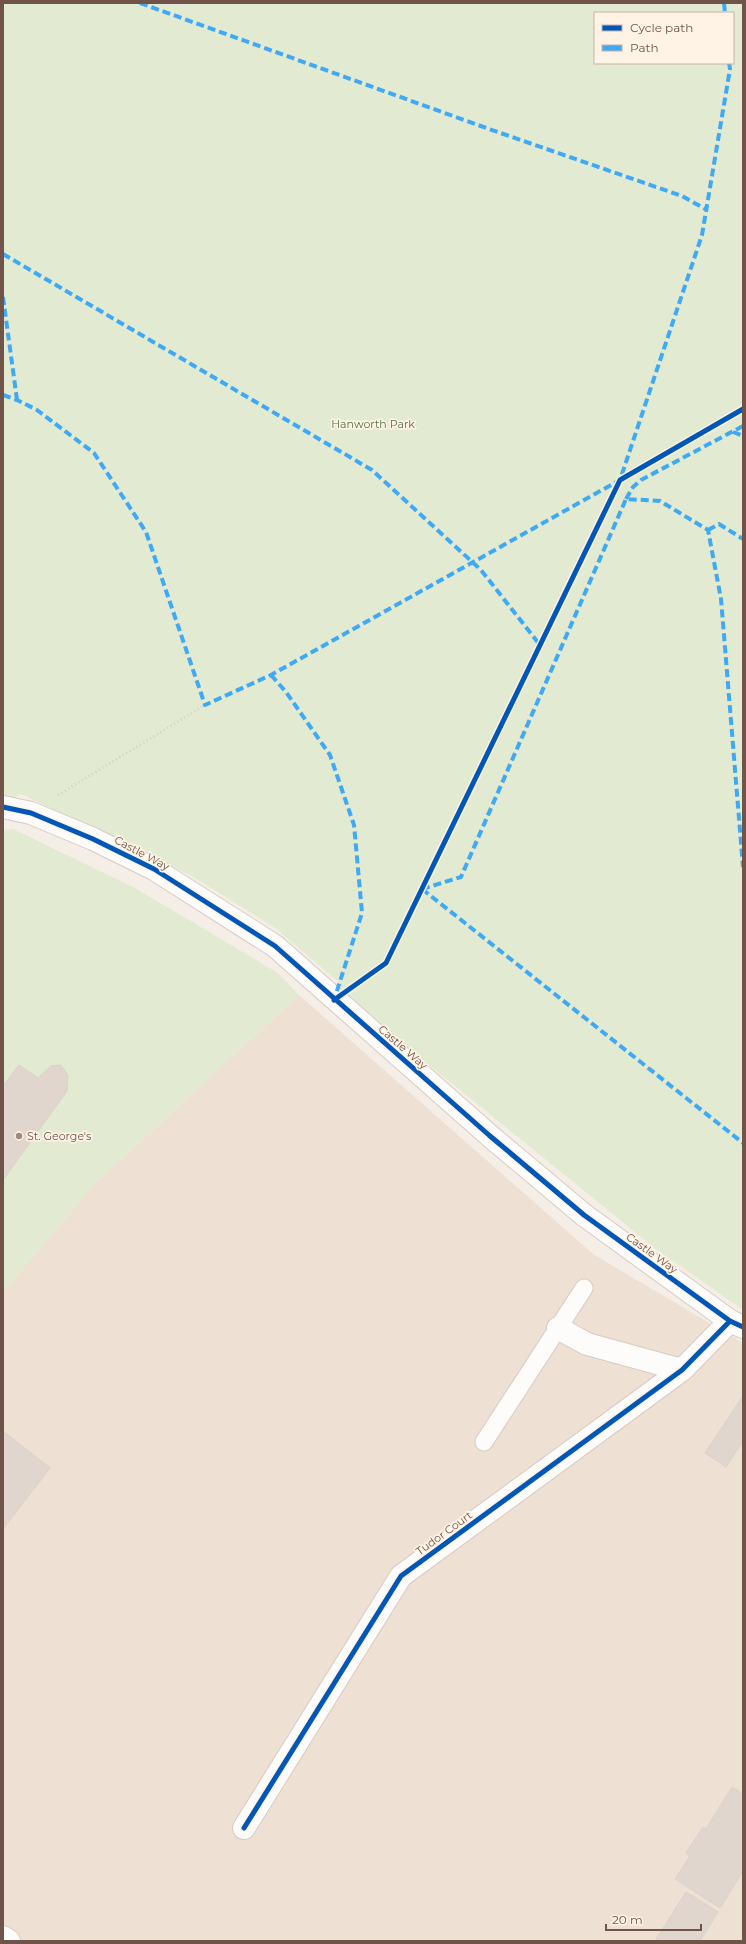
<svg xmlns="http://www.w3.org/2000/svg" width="746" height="1944" font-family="Montserrat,sans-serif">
  <rect width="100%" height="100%" fill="#f5eee6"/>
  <path fill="#eee0d3" d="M299,995L593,1254L743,1343V1941H3V1292L96,1183Z"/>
  <path fill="#e2ead1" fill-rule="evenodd" d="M3,3H743V1310L656,1249L402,1043L341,988V984L274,927L190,875L21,794L3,803ZM595,13H733V63H595Z
    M13,829L135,888L278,973L299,995L96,1183L3,1292V830Z"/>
  <path fill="#e1d6ce" stroke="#ddd0c9" d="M19,1065L38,1078L51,1066L61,1065L68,1075L67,1091L3,1180V1086Z
    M743,1396V1441L726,1467L705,1453Z
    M3,1431L50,1468L3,1529Z
    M732,1787L743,1794V1871L720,1908L675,1879L690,1856L686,1853L703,1827L706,1829Z
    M686,1892L718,1912L700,1941H655Z"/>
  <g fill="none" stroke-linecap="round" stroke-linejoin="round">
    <defs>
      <path id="service" d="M484,1442L584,1288"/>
      <path id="minor" d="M558,1328L587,1344L682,1370
        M244,1828L401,1576L682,1370L730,1321
        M3,1937L9,1941"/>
      <path id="tertiary" d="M3,807L31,813L93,839L154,869L275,946L490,1136L584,1215L730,1321L743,1327"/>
    </defs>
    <use href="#service" stroke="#d6cbc4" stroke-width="19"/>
    <use href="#minor" stroke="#d6cbc4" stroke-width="24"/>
    <use href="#tertiary" stroke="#d6cbc4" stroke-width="24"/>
    <path stroke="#d6cdc8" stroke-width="2.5" stroke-dasharray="1 3" stroke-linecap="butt" d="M58,795L205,705"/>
    <use href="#service" stroke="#fefcfb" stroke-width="17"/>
    <use href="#minor" stroke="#fefcfb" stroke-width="22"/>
    <use href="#tertiary" stroke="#fefcfb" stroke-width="22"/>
    <path stroke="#3fa9f5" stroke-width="4" stroke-dasharray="8 4" stroke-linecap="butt" d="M140,3L489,129L682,196L707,210
      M724,3L725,13
      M3,254L372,470L481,570L540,645
      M3,297L17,400
      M3,395L17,400L37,410L94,453L146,532L205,705L271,675L620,480L702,235L730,69L729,63
      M733,432L743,436
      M626,499L633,487L641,480L743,426
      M708,530L719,524L743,539
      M271,675L286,692L330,755L354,825L362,913L334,1000
      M422,889L461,877L626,499L660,501L708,530L721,599L743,867
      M422,889L743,1143"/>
    <defs>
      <path id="cycleway" d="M3,807L31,813L93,839L154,869L275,946L490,1136L584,1215L730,1321L743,1327
        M334,1000L386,963L620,480L743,409
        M244,1828L401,1576L682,1370L730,1321"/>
    </defs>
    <use href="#cycleway" stroke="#fef3e5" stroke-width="8"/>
    <use href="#cycleway" stroke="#0057b8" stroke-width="5"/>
  </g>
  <circle fill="#9f8a80" stroke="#fef3e5" stroke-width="1.5" cx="19" cy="1136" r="4"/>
  <g text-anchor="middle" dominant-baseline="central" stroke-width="3.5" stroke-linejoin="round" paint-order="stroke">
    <g font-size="11" fill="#547642" stroke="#fef3e5">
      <text x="373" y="424">Hanworth Park</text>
    </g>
    <g font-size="11" fill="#705449" stroke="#fef3e5">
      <text transform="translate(142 853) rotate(28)">Castle Way</text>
      <text transform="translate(403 1047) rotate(41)">Castle Way</text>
      <text transform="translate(652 1253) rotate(36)">Castle Way</text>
      <text transform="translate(444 1533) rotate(-36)">Tudor Court</text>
    </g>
    <g font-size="11" fill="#705449" stroke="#fef3e5" text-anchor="start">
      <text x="27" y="1136">St. George's</text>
    </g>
  </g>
  <rect width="746" height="1944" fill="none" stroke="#705449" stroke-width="8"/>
  <rect x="594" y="12" width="140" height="52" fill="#fef3e5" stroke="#c5b3a7"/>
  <rect x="602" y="25" width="20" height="6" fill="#0057b8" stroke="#c5b3a7"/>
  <text x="630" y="32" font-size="12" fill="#705449">Cycle path</text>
  <rect x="602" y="45" width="20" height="6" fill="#3fa9f5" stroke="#c5b3a7"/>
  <text x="630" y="52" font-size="12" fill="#705449">Path</text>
  <path d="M606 1924v6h95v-6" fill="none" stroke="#705449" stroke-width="2"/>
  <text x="612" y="1924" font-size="12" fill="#705449" stroke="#fef3e5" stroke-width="3" paint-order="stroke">20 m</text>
</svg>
